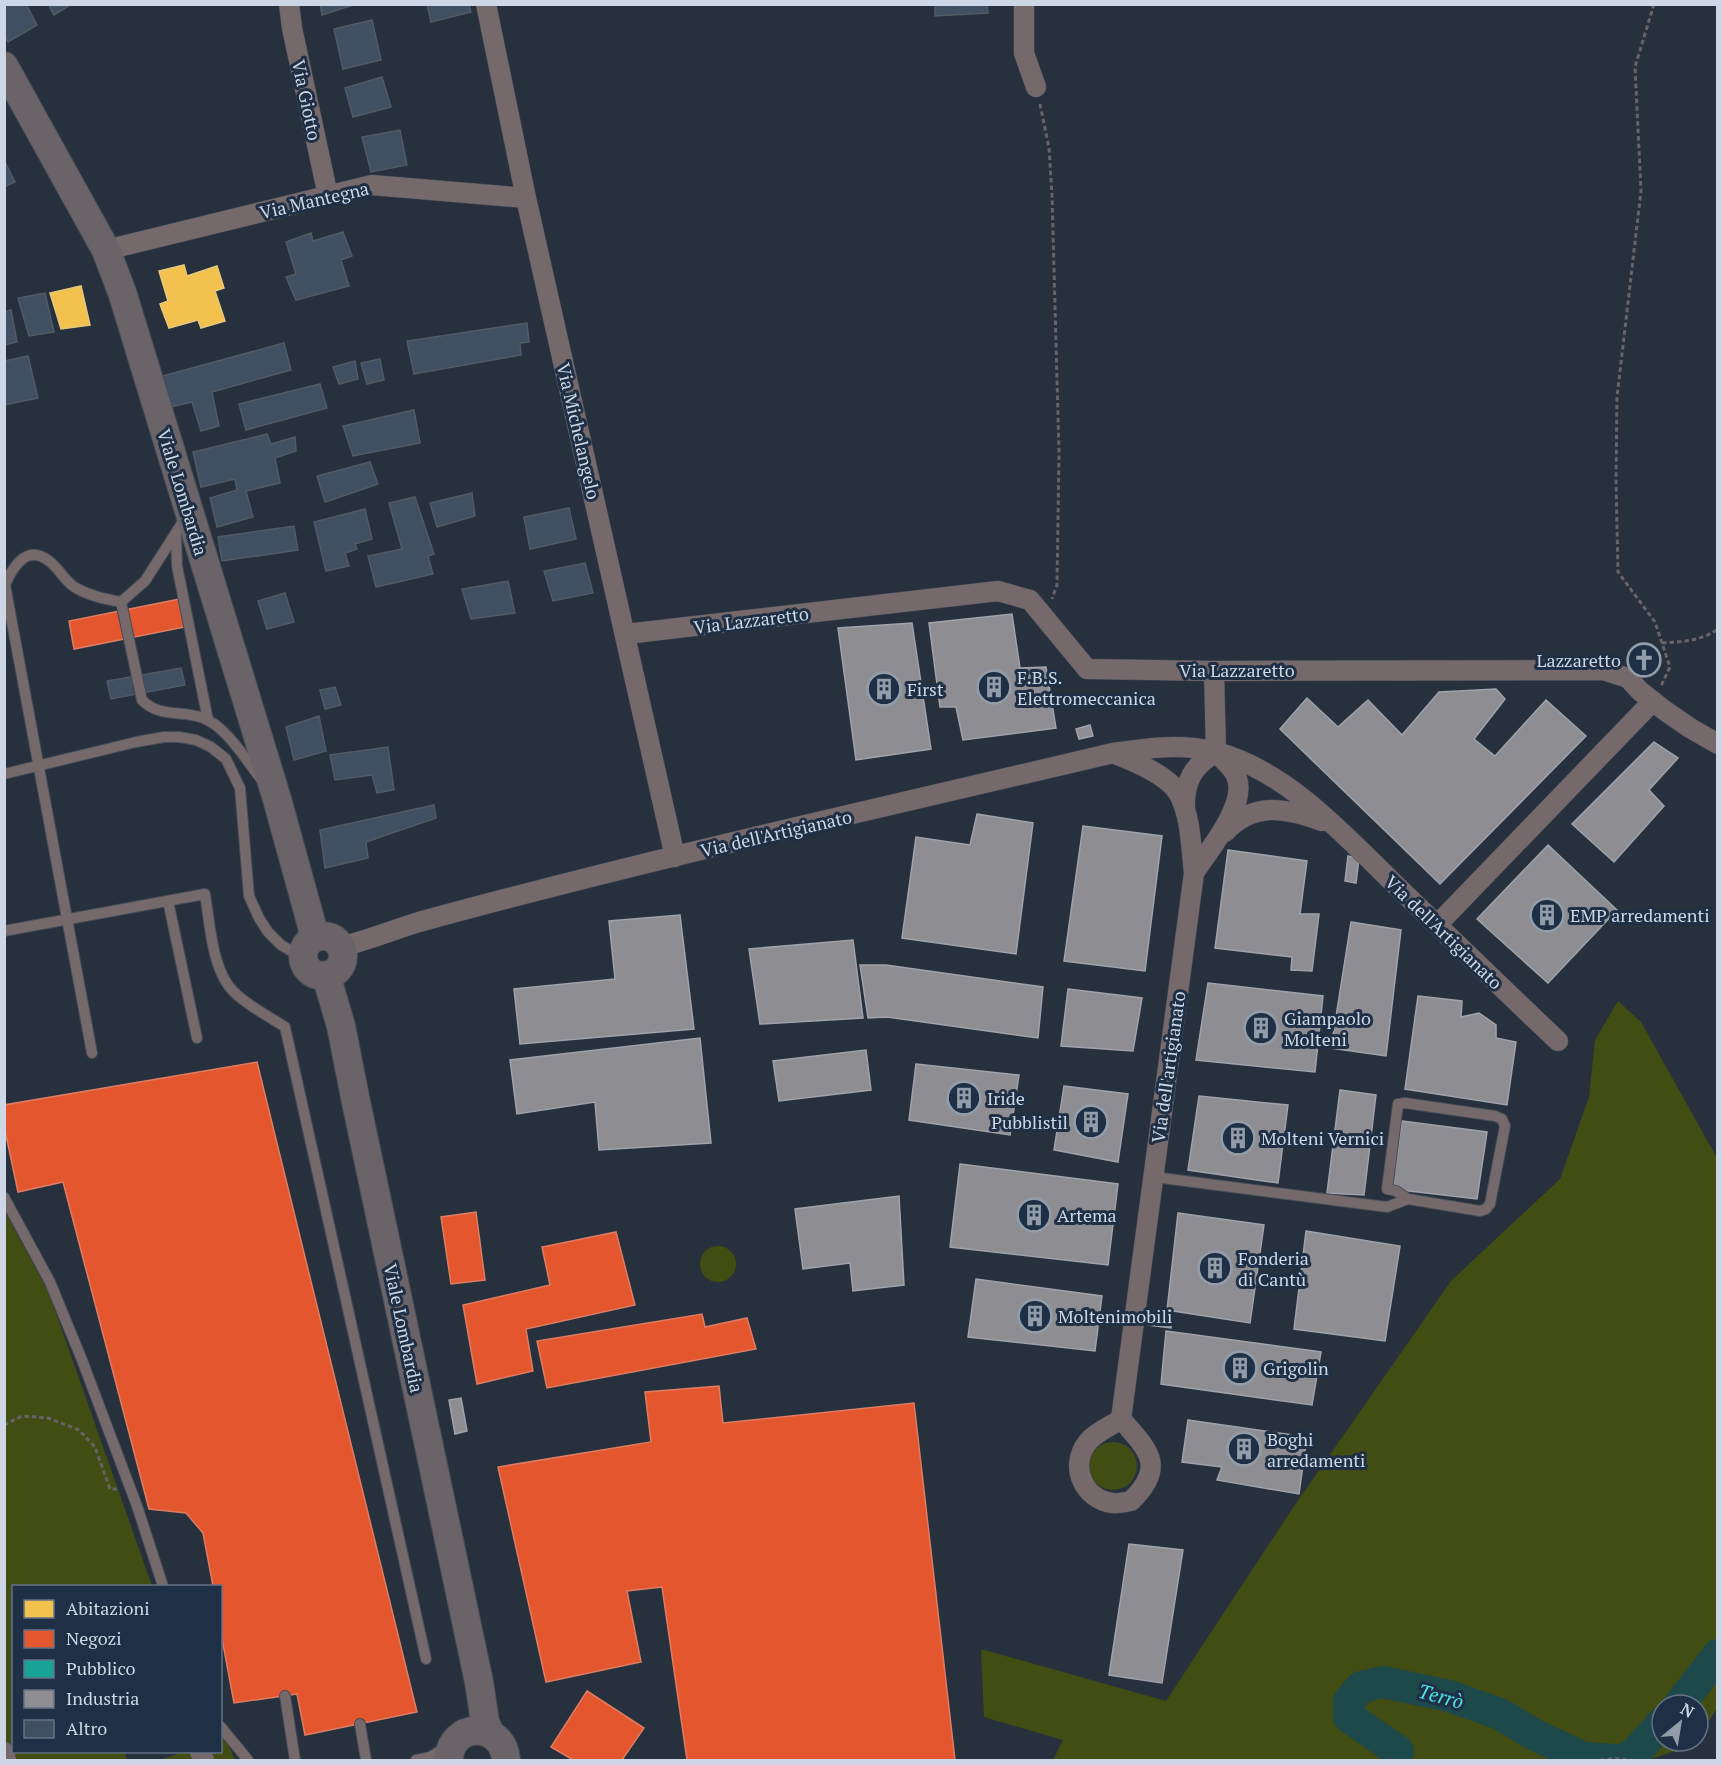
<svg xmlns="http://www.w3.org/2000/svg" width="1722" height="1765" font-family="'PT Serif',serif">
  <rect width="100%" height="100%" fill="#27303d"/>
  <path fill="#414d12" d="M1618,1001L1641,1022L1717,1158V1708L1698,1738V1705H1662V1741H1696L1692,1746L1647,1760H1053L1063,1740L984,1717L981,1649L1166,1701L1290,1512L1451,1281L1560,1179L1589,1097L1595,1040Z
    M4,1210L49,1293L152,1586H14V1752H125L127,1760H5Z
    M700 1264a18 18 0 1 1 36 0a18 18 0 1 1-36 0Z
    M1089 1466a24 24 0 1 1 48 0a24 24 0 1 1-48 0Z
    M224,1735L235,1760H160L183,1752H220L221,1736Z"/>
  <path fill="#f2c14e" stroke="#e7c87b" stroke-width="1.5" d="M184,265L187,276L217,266L224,288L215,291L225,321L201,328L198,320L169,328L161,307L160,304L168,301L159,271Z
    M81,286L90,325L61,329L50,293Z"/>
  <path fill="#e4572e" stroke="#dd7d65" stroke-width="1.5" d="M185,598L190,626L74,649L69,621Z
    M257,1062L417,1712L305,1735L297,1694L234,1703L220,1628V1586H213L203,1533L186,1513L149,1509L63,1182L18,1192L4,1126V1105Z
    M476,1212L485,1280L451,1284L441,1217Z
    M616,1232L635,1305L526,1329L533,1371L477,1384L463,1305L550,1285L542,1247Z
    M702,1314L705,1327L747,1318L756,1349L547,1388L537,1341Z
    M719,1386L723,1423L914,1403L955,1760H687L662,1587L627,1591L641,1662L546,1682L498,1467L651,1442L645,1392Z
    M587,1691L644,1728L622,1760H573L551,1747Z"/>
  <path fill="#17a398" stroke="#4eb3af" stroke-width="1.5" d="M1652,645L1655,673L1636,678L1634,647Z"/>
  <path fill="#8d8d92" stroke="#a0a3ab" stroke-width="1.5" d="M1012,614L1020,668L1046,667L1056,728L963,740L956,707H940L929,623Z
    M912,623L931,749L856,760L838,628Z
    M1496,689L1505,699L1474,739L1495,756L1546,700L1586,736L1440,884L1280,729L1307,698L1338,727L1368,700L1402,735L1439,692Z
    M1090,725L1093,736L1079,739L1076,729Z
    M1654,742L1678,758L1649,790L1664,806L1614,862L1572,824Z
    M977,814L1033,823L1016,954L902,938L916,837L970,845Z
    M1083,826L1162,836L1145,971L1064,961Z
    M1548,845L1617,910L1548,983L1477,919Z
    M1228,850L1307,861L1300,914H1319L1312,971L1291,970L1292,957L1215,948Z
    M1348,856L1359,858L1356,883L1345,881Z
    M680,915L694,1029L520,1044L514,989L615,979L609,921Z
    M1351,922L1401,930L1386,1056L1331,1048Z
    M853,940L863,1018L760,1024L749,949Z
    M860,965H886L1043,987L1038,1038L887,1017L868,1018Z
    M1208,983L1323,996L1315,1072L1196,1060Z
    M1068,989L1142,998L1133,1051L1061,1046Z
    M1418,996L1462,1001L1461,1017L1479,1013L1496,1025V1038L1516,1042L1507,1105L1405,1089Z
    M700,1038L711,1143L599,1150L595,1102L517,1114L510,1060Z
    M866,1050L871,1090L779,1101L773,1061Z
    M916,1064L1019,1075L1010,1135L909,1120Z
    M1064,1086L1128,1094L1118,1162L1054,1150Z
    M1340,1090L1376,1095L1364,1195L1327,1193Z
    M1199,1096L1288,1105L1278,1183L1188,1170Z
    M1402,1121L1487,1132L1477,1199L1392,1189Z
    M960,1164L1118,1184L1108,1265L950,1247Z
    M899,1196L904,1285L853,1291L850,1263L803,1269L795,1209Z
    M1178,1213L1264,1225L1250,1323L1167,1310Z
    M1306,1231L1400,1246L1385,1341L1294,1329Z
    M976,1279L1102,1296L1095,1351L968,1337Z
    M1149,1314L1172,1317L1171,1328L1148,1325Z
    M1166,1331L1321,1352L1312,1405L1161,1384Z
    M461,1398L467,1431L455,1434L449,1400Z
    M1188,1420L1307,1437L1299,1494L1217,1480L1222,1467L1182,1462Z
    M1129,1544L1183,1550L1162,1683L1109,1675Z"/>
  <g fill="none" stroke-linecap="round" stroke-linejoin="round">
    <path stroke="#1e494b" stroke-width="32" d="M1679,1705L1718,1655
      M1396,1760L1398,1751L1349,1717V1701L1361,1687L1383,1682L1449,1696L1500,1714L1533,1734L1584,1758L1615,1760
      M1622,1760L1635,1753L1662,1723"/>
  </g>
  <path fill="#414f62" stroke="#525a65" stroke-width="1.5" d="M4,4H26L37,25L8,42L4,35Z
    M48,4H72L54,15Z
    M320,4H356L322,15Z
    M427,4H469L471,12L431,22Z
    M935,4H987L988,13L935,16Z
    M372,20L381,60L343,69L334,29Z
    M382,77L391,107L353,117L345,88Z
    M400,130L407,165L371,172L362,137Z
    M4,160L15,182L4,187Z
    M343,232L352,256L341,260L349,286L296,300L286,277L296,274L286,242L311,233L313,241Z
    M45,293L54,332L29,336L18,298Z
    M11,310L17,342L4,345V312Z
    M527,323L529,342L520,343L521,355L414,374L407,341Z
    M284,343L291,370L212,392L219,426L201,431L192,402L170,407L159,377Z
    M28,356L38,398L4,405V361Z
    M380,359L384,380L367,384L361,363Z
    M355,361L358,379L339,384L333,367Z
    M320,384L327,408L246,430L239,404Z
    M414,410L420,443L353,456L343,426Z
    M267,434L271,444L295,437L296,451L275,458L280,483L246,491L253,517L217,527L210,498L237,490L235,479L201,487L193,452Z
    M370,462L378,484L325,502L317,476Z
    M472,493L475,516L437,527L430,503Z
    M415,497L434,554L428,556L433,574L376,587L368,556L402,549L389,503Z
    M569,508L576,539L530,549L524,517Z
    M365,509L372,539L355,544L357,549L345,553L349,566L326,571L314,522Z
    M294,526L298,550L222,561L218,537Z
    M585,563L593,593L553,601L544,571Z
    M508,581L515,613L471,619L462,589Z
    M285,593L294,622L267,629L258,601Z
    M181,668L185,685L111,699L107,681Z
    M335,687L341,705L325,709L320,690Z
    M319,716L326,751L294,760L286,727Z
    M388,747L394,790L377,793L372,775L335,780L330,755Z
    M434,805L436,818L366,842L368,858L325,868L320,830Z"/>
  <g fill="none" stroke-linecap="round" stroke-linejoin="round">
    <defs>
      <path id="service" d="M186,517L145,581L121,602L142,700C159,718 182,710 203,718C226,726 246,760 261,779
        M176,534L177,566L208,720
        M4,774L136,742L164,737H179L196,740L211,747L226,759L240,788L249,896L259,918L268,932L281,945L293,952H304
        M168,901L197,1038
        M4,931L205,894C210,924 212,971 234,992C248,1006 268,1016 285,1027L426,1659
        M92,1053L5,585C13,566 27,544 49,561C59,568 65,582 76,588C90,596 105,599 121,602
        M1154,1177L1387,1207L1408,1199L1480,1211L1486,1209L1490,1204L1505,1126L1502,1119L1495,1116L1405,1103L1398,1104L1387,1189L1396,1191L1408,1199
        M4,1197L50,1282L82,1360L137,1506L163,1586
        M285,1696L295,1760
        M360,1724L366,1760
        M220,1726L248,1760
        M416,1760L430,1757L449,1746"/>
      <path id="minor" d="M289,4L292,28L328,196
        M486,4L526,198L675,857
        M1024,4V53L1036,87
        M106,250L372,185L526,198
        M626,634L998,591L1030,600L1087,669L1214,671L1603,670L1628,678L1640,691L1664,710L1690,728L1718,744
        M1214,671L1216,752
        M1115,754C1135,762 1168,775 1179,794C1191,817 1191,848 1194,873L1121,1419C1148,1450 1167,1466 1131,1501C1125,1502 1118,1504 1112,1503C1084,1499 1069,1467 1087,1443C1095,1432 1110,1427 1121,1419
        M1185,809C1184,781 1193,766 1216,752
        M1225,832C1254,801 1286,808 1322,821
        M1194,873C1208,851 1249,803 1236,776C1233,768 1224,761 1218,754
        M1437,925L1653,701
        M341,947C368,940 393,930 419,922C649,859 881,808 1113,753C1148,748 1181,743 1216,752C1292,772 1352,844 1407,896C1457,944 1507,993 1558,1041
        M4,1752L6,1760
        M200,1752L204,1760"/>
      <path id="secondary" d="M4,66L106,250L123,295L277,799L315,937
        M303 956a20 20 0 1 1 40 0a20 20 0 1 1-40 0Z
        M326,975L341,1026L356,1102L479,1682L485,1722L490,1733
        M449,1760C450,1721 503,1721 506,1760"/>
    </defs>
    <use href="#service" stroke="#434c56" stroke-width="12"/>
    <use href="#minor" stroke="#434c56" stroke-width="21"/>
    <use href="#secondary" stroke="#434c56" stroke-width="30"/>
    <path stroke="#676368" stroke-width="3" stroke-dasharray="4.5 3" stroke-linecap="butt" d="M1654,4L1635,67L1641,191L1617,397L1616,481L1618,572L1655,622L1670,667L1661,686
      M1040,104L1049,148L1052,195L1059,453L1057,585L1052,599
      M1662,643C1682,642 1701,641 1718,629
      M4,1425L22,1416L48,1418L79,1430L95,1447L110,1489H117
      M1600,1760L1613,1759L1632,1760"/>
    <use href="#service" stroke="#75696c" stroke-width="10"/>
    <use href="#minor" stroke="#75696c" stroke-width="20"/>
    <use href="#secondary" stroke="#6a6368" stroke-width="28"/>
  </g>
  <defs>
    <symbol id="church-ring" viewBox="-11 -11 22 22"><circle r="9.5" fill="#1f2f45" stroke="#939daa" stroke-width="1.5"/><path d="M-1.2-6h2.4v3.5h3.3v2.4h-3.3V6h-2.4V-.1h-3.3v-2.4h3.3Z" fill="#939daa"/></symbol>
    <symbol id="building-ring" viewBox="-11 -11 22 22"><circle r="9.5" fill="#1f2f45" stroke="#939daa" stroke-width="1.5"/><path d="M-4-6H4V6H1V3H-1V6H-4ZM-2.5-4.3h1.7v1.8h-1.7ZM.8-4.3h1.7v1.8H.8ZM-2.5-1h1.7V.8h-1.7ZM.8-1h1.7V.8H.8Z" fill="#939daa"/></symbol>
  </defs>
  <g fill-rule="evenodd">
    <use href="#church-ring" x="1625" y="641" width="38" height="38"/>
    <use href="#building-ring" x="975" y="668" width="38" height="38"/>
    <use href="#building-ring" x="865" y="670" width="38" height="38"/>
    <use href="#building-ring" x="1528" y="896" width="38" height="38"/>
    <use href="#building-ring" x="1242" y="1009" width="38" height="38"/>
    <use href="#building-ring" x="945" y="1079" width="38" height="38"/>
    <use href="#building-ring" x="1072" y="1103" width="38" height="38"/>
    <use href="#building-ring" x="1219" y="1119" width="38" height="38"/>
    <use href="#building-ring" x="1015" y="1196" width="38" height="38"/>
    <use href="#building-ring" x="1196" y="1249" width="38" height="38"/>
    <use href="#building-ring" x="1016" y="1297" width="38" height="38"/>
    <use href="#building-ring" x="1221" y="1349" width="38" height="38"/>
    <use href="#building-ring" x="1225" y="1430" width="38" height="38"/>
  </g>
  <g text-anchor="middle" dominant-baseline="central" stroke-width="6" stroke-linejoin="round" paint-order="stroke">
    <g font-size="18" fill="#cdd7e5" stroke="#1f2f45">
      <text transform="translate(307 100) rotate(78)">Via Giotto</text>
      <text transform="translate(314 200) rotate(-13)">Via Mantegna</text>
      <text transform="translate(579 431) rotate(77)">Via Michelangelo</text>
      <text transform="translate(183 492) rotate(73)">Viale Lombardia</text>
      <text transform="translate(751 620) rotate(-7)">Via Lazzaretto</text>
      <text x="1237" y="670">Via Lazzaretto</text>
      <text transform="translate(776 833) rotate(-13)">Via dell'Artigianato</text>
      <text transform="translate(1444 932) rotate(44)">Via dell'Artigianato</text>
      <text transform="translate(1168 1067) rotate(-82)">Via dell'artigianato</text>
      <text transform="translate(404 1328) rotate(78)">Viale Lombardia</text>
    </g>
    <g font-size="18" fill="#cdd7e5" stroke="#1f2f45" text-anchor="start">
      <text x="1621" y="660" text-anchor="end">Lazzaretto</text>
      <text x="1017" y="677">F.B.S.<tspan x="1017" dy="21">Elettromeccanica</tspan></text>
      <text x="907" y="689">First</text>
      <text x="1570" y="915">EMP arredamenti</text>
      <text x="1284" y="1018">Giampaolo<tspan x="1284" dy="21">Molteni</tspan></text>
      <text x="987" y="1098">Iride</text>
      <text x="1068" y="1122" text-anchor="end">Pubblistil</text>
      <text x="1261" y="1138">Molteni Vernici</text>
      <text x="1057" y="1215">Artema</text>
      <text x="1238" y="1258">Fonderia<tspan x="1238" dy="21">di Cantù</tspan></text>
      <text x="1058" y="1316">Moltenimobili</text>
      <text x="1263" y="1368">Grigolin</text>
      <text x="1267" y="1439">Boghi<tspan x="1267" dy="21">arredamenti</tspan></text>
    </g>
    <g font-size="20" font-style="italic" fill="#49e1e4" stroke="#1f2f45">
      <text transform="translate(1441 1696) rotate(15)">Terrò</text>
    </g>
  </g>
  <rect width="1722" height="1765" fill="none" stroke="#cdd7e5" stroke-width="12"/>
  <rect x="12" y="1585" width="210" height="168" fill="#1f2f45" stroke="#657285" stroke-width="1.5"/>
  <rect x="24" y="1600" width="30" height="18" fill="#f2c14e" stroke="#657285" stroke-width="1.5"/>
  <text x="66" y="1615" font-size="18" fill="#cdd7e5">Abitazioni</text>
  <rect x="24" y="1630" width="30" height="18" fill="#e4572e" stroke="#657285" stroke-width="1.5"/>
  <text x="66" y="1645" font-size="18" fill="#cdd7e5">Negozi</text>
  <rect x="24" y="1660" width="30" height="18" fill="#17a398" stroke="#657285" stroke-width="1.5"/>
  <text x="66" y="1675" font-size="18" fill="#cdd7e5">Pubblico</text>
  <rect x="24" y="1690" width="30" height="18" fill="#8d8d92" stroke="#657285" stroke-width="1.5"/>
  <text x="66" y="1705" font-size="18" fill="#cdd7e5">Industria</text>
  <rect x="24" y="1720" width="30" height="18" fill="#414f62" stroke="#657285" stroke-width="1.5"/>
  <text x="66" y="1735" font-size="18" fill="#cdd7e5">Altro</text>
  <g transform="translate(1680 1723) rotate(30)"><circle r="28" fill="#1f2f45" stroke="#657285" stroke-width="1.5"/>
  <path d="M0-4.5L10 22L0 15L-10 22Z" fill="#939daa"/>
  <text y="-9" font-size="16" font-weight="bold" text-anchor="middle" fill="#cdd7e5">N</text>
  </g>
</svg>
